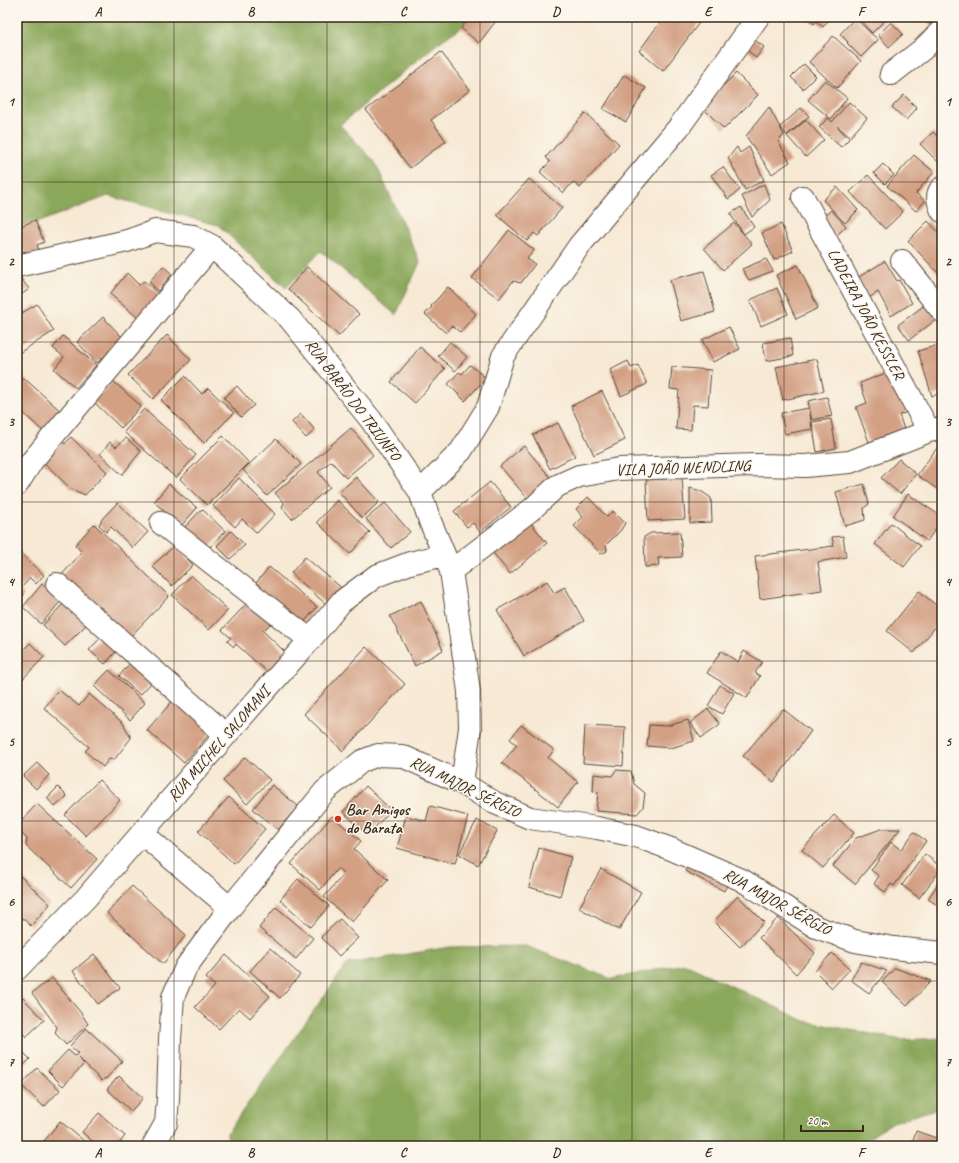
<svg xmlns="http://www.w3.org/2000/svg" width="959" height="1163" font-family="Caveat,sans-serif">
  <rect width="100%" height="100%" fill="#fbf7ec"/>
  <filter id="ink" filterUnits="userSpaceOnUse"><feTurbulence type="fractalNoise" baseFrequency=".025" numOctaves="2"/><feDisplacementMap in="SourceGraphic" scale="8" xChannelSelector="R" yChannelSelector="G"/><feConvolveMatrix kernelMatrix="1 2 1 2 8 2 1 2 1" color-interpolation-filters="sRGB"/></filter>
  <filter id="wash" filterUnits="userSpaceOnUse"><feTurbulence type="fractalNoise" baseFrequency=".012" numOctaves="4" result="noise"/><feDisplacementMap in="SourceGraphic" scale="16" xChannelSelector="R" yChannelSelector="G"/><feGaussianBlur stdDeviation="0.9" result="paint"/><feColorMatrix in="noise" values="0 0 0 0 0 0 0 0 0 0 0 0 0 0 0 0 0 1.4 0 .05"/><feComposite in="paint" operator="in"/></filter>
  <g filter="url(#wash)">
    <rect width="100%" height="100%" fill="#f7e9d4"/>
    <path fill="#8aa75a" stroke="#62683c" d="M17,17H476L438,43L340,125L375,162L420,262L396,315L321,251L286,288L218,225L108,196L17,230Z
      M526,946L612,979L685,964L805,1021L902,1040L942,1038V1107L893,1122L857,1146H228L227,1133L347,964L450,947Z"/>
    <g id="blocks">
      <path fill="#d3a084" d="M470,17H499L479,43L461,28Z
        M664,17H699L702,19L663,71L639,51Z
        M806,17H831L823,27L816,21L814,24Z
        M857,17H888L872,33Z
        M920,17H942V26L939,30Z
        M855,18L878,40L861,57L847,43L848,42L840,34Z
        M891,22L903,34L889,47L878,35Z
        M833,36L861,61L837,88L809,62Z
        M755,40L764,47L756,58L747,50Z
        M441,52L470,90L431,120L446,141L410,168L366,110Z
        M804,64L816,76L803,89L791,77Z
        M736,73L758,95L724,129L702,107Z
        M624,75L646,88L626,122L603,109Z
        M825,80L847,98L831,119L808,100Z
        M904,95L917,108L906,120L892,107Z
        M849,102L867,118L850,137L837,126L849,139L841,147L819,127L828,118L832,122Z
        M769,107L784,135L778,141L790,162L772,174L746,136Z
        M801,108L809,116L787,135L780,127Z
        M585,113L619,144L580,188L573,182L563,193L540,172L550,162L546,157Z
        M806,120L824,140L806,157L787,136Z
        M942,131V166L920,144L933,132L937,136Z
        M737,147L740,153L749,147L764,180L745,190L728,158Z
        M914,155L934,172L916,193L925,201L916,211L887,186Z
        M883,164L894,175L885,184L874,173Z
        M723,167L740,190L728,199L711,175Z
        M868,175L903,212L885,229L850,192Z
        M529,179L562,208L538,236L534,233L527,241L497,215Z
        M764,184L770,200L752,217L742,196Z
        M837,187L858,210L845,223L823,200Z
        M741,207L754,227L744,234L730,214Z
        M831,210L846,226L836,236L821,219Z
        M35,220L44,242L37,245L39,251L27,256L25,251L17,254V228Z
        M928,221L942,236V277L908,241Z
        M734,223L752,244L723,270L704,248Z
        M781,224L793,251L774,260L762,233Z
        M509,230L534,250L527,259L535,264L521,283L513,281L499,299L472,278Z
        M766,259L773,271L749,280L742,269Z
        M885,261L897,281L899,280L912,303L891,316L878,292L869,298L857,278Z
        M798,265L818,308L796,319L776,275Z
        M163,266L172,274L158,291L149,282Z
        M307,267L359,314L339,336L288,289Z
        M704,271L715,312L681,321L670,280Z
        M17,273L29,289L17,298Z
        M127,273L139,285L144,281L165,299L145,324L110,294Z
        M448,287L476,314L460,332L452,326L446,333L425,314L432,307L431,306Z
        M777,288L788,314L761,326L750,300Z
        M37,304L54,331L19,353L17,350V316Z
        M926,304L937,319L909,340L898,325Z
        M103,317L123,338L97,363L77,342Z
        M729,327L740,349L713,362L702,340Z
        M167,335L191,360L153,399L128,375Z
        M63,336L96,365L76,388L54,369L64,357L53,348Z
        M790,338L793,356L766,361L763,343Z
        M450,342L467,357L455,371L438,356Z
        M942,344V393L932,396L918,351Z
        M420,347L445,369L415,403L391,382Z
        M817,359L824,391L783,400L776,367Z
        M628,361L631,368L638,365L647,384L621,396L610,370Z
        M470,365L486,378L465,401L448,384L459,372L462,374Z
        M672,367L711,370L708,406L693,405L691,430L676,429L679,390L670,389Z
        M891,371L910,411L899,415L904,429L869,442L856,407L867,403L860,383Z
        M185,376L202,394L208,388L234,413L204,443L161,400Z
        M24,378L65,415L47,435L18,408L22,403L17,398V386Z
        M113,381L141,406L121,428L94,402Z
        M237,386L254,405L241,417L224,398Z
        M602,391L625,440L594,455L571,406Z
        M827,397L832,416L812,420L808,401Z
        M809,408L812,429L785,434L781,413Z
        M144,409L196,455L176,478L124,432Z
        M301,414L315,430L306,438L292,422Z
        M831,419L836,448L817,452L812,422Z
        M558,423L575,456L550,469L533,435Z
        M351,428L373,455L346,478L331,461L318,472L330,487L292,519L282,507L284,503L275,493Z
        M223,436L249,463L207,505L180,479Z
        M71,437L107,472L85,495L71,489L40,459L59,439L65,444Z
        M126,438L141,451L122,475L100,454L110,442L116,447Z
        M276,439L301,464L267,496L243,470Z
        M940,444L942,445V482L937,489L917,475Z
        M524,446L551,478L527,498L500,466Z
        M899,459L916,474L900,494L881,478Z
        M356,477L379,502L362,518L339,492Z
        M239,478L275,514L257,533L242,519L235,527L213,506Z
        M682,478L685,519L648,521L646,480Z
        M490,482L511,507L480,532L473,523L467,527L454,511Z
        M169,484L197,508L181,526L154,502Z
        M864,484L869,504L864,508L865,520L845,526L836,492Z
        M690,488L701,491L711,498L712,522L690,523Z
        M908,494L942,517V520L927,541L893,516Z
        M588,497L607,517L613,511L625,523L621,530L606,545L607,551L601,554L574,526L583,517L576,509Z
        M337,500L370,532L350,554L317,522Z
        M117,503L148,532L133,548L111,527L106,532L99,525L102,519Z
        M385,503L410,532L391,548L366,519Z
        M202,509L225,531L209,548L182,530Z
        M530,522L547,543L510,574L493,553Z
        M891,523L920,546L904,567L875,544Z
        M94,524L169,596L129,638L59,578L82,552L75,545Z
        M231,531L245,545L230,559L217,546Z
        M680,532L682,557L658,558L659,566L645,567L644,537L651,533Z
        M843,536L846,557L818,562L822,590L760,599L755,556L834,546L832,537Z
        M175,545L193,565L172,586L152,566Z
        M17,550L44,575L36,584L30,578L22,587L17,582Z
        M305,557L344,590L329,607L291,573Z
        M269,567L317,607L299,628L252,588Z
        M191,575L228,610L209,630L172,595Z
        M547,581L554,593L565,587L584,621L524,656L497,610Z
        M42,584L61,601L41,624L23,607Z
        M17,587L24,595L17,603Z
        M919,591L942,610V619L914,653L887,631Z
        M249,601L272,622L263,631L285,652L267,672L236,644L234,647L227,641L231,638L222,630Z
        M421,601L443,650L415,666L390,616Z
        M64,603L86,625L65,646L43,625Z
        M105,633L120,647L105,664L89,650Z
        M30,643L44,657L17,685V657Z
        M366,647L405,684L343,751L304,714Z
        M721,651L738,662L744,651L762,662L755,673L760,676L747,698L707,673Z
        M132,661L153,681L140,695L119,676Z
        M109,670L145,703L130,720L94,686Z
        M720,685L734,693L722,714L708,706Z
        M59,690L79,706L89,694L123,723L131,738L114,760L109,759L103,767L85,751L89,747L44,708Z
        M175,698L212,731L184,763L147,730Z
        M708,709L720,724L701,738L690,723Z
        M783,709L811,731L774,782L743,756Z
        M688,720L694,741L671,748L647,746L649,725L667,726Z
        M521,725L554,750L548,758L578,782L558,807L502,763L517,745L510,739Z
        M585,725L625,727L623,766L583,763Z
        M245,757L270,780L247,804L223,781Z
        M37,763L49,775L36,789L23,776Z
        M616,770L631,771L634,784L645,793L643,807L637,814L596,811L598,792L593,791L594,774L612,776Z
        M99,780L120,800L86,836L65,815Z
        M272,785L298,806L278,830L253,809Z
        M366,786L391,810L368,835L343,812Z
        M58,787L67,796L55,807L47,798Z
        M229,797L265,829L234,864L198,831Z
        M37,804L97,859L71,888L26,846L27,839L17,829V825Z
        M430,806L468,816L455,864L397,848L406,816L426,821Z
        M834,815L854,833L823,868L802,850Z
        M332,816L361,841L354,849L388,880L352,922L324,897L344,874L338,868L320,890L291,864Z
        M477,820L497,831L478,865L459,854Z
        M881,829H900L855,884L833,866L856,838Z
        M914,832L926,841L894,886L891,884L885,892L874,884L879,876L871,870L891,842L901,850Z
        M539,848L571,857L560,896L529,887Z
        M925,854L942,868L919,898L902,885Z
        M691,859L730,879L724,891L685,871Z
        M601,869L641,892L619,930L579,908Z
        M17,873L50,904L31,926L17,913Z
        M942,877V908L928,899Z
        M298,879L329,906L311,927L280,900Z
        M132,886L186,935L163,964L107,913Z
        M738,896L764,922L740,947L714,921Z
        M276,907L313,938L296,959L259,928Z
        M778,918L815,953L796,974L759,938Z
        M340,919L358,938L339,956L321,937Z
        M270,948L300,975L280,998L250,971Z
        M832,953L850,969L832,988L815,971Z
        M94,954L120,988L98,1004L73,971Z
        M226,955L270,996L250,1018L239,1008L219,1029L195,1007L215,986L206,978Z
        M861,962L887,971L869,993L851,980Z
        M895,968L931,981L907,1006L882,982Z
        M52,978L81,1013L88,1024L66,1045L55,1033L57,1027L32,993Z
        M23,998L44,1020L26,1037L17,1027V1004Z
        M86,1028L122,1061L106,1079L105,1078L102,1081L78,1058L84,1064L63,1086L48,1071L68,1050L75,1056L78,1053L70,1046Z
        M17,1046L30,1059L17,1072Z
        M37,1068L60,1090L44,1107L21,1085Z
        M119,1076L143,1098L131,1111L107,1089Z
        M99,1113L125,1136L117,1146H98L82,1132Z
        M60,1121L90,1146H42L41,1145Z
        M916,1131L942,1140V1146H911Z"/>
    </g>
  </g>
  <g filter="url(#ink)">
    <use href="#blocks" fill-opacity="0" stroke="#574739" stroke-width="1"/>
    <g fill="none" stroke-linecap="round" stroke-linejoin="round">
      <defs>
        <path id="street" d="M891,74L923,49L942,30
          M942,188C935,194 939,204 942,211
          M803,197L929,431
          M902,261L942,311
          M17,266L127,241L155,231L193,236L212,246L290,319L371,420L420,492L430,521L451,571L469,691L470,728L462,783
          M17,485L32,461L212,246
          M420,492L461,451L488,407L503,356L579,246L679,127L758,17
          M161,523L310,640
          M451,571L532,509L557,486L579,476L619,469L757,465L805,466L850,462L929,431L942,428
          M57,584L226,735
          M143,834L230,908
          M17,969L86,898L226,735L310,640L341,602L376,576L410,563L444,555
          M153,1146L166,1123L168,1099L170,1039L173,997L186,967L230,908L325,791L362,761L378,755L402,756L462,783L495,803L530,818L597,828L636,836L671,849L742,880L816,927L855,941L894,948L942,953"/>
      </defs>
      <use href="#street" stroke="#574739" stroke-width="24"/>
      <use href="#street" stroke="#fff" stroke-width="22"/>
    </g>
  </g>
  <path fill="none" stroke="#3b2a1e" stroke-width="1" stroke-opacity="0.55" d="M174,17V1146M327,17V1146M480,17V1146M632,17V1146M784,17V1146M17,182H942M17,342H942M17,502H942M17,661H942M17,821H942M17,981H942"/>
  <circle fill="#c8321e" stroke="#fbf7ec" stroke-width="1.5" cx="338" cy="819" r="4"/>
  <g text-anchor="middle" dominant-baseline="central" stroke-width="3" stroke-linejoin="round" paint-order="stroke">
    <g font-size="16" fill="#3b2a1e" stroke="#fbf7ec">
      <text transform="translate(866 314) rotate(62)">LADEIRA JOÃO KESSLER</text>
      <text transform="translate(353 400) rotate(53)">RUA BARÃO DO TRIUNFO</text>
      <text transform="translate(683 468) rotate(-2)">VILA JOÃO WENDLING</text>
      <text transform="translate(219 744) rotate(-49)">RUA MICHEL SALOMANI</text>
      <text transform="translate(465 787) rotate(26)">RUA MAJOR SÉRGIO</text>
      <text transform="translate(777 902) rotate(29)">RUA MAJOR SÉRGIO</text>
    </g>
    <g font-size="16" font-weight="bold" fill="#3b2a1e" stroke="#fbf7ec" text-anchor="start">
      <text x="346" y="810">Bar Amigos<tspan x="346" dy="18">do Barata</tspan></text>
    </g>
  </g>
  <rect width="959" height="1163" fill="none" stroke="#fbf7ec" stroke-width="44"/>
  <path d="M801 1125v6h62v-6" fill="none" stroke="#3b2a1e" stroke-width="2"/>
  <text x="807" y="1125" font-size="12" fill="#3b2a1e" stroke="#fbf7ec" stroke-width="3" paint-order="stroke">20 m</text>
  <rect x="22" y="22" width="915" height="1119" fill="none" stroke="#3b2a1e" stroke-width="1.5"/>
  <g font-size="13" text-anchor="middle" font-weight="bold" fill="#3b2a1e">
    <text x="98" y="16">A</text>
    <text x="251" y="16">B</text>
    <text x="403" y="16">C</text>
    <text x="556" y="16">D</text>
    <text x="708" y="16">E</text>
    <text x="861" y="16">F</text>
    <text x="11" y="106">1</text>
    <text x="948" y="106">1</text>
    <text x="11" y="266">2</text>
    <text x="948" y="266">2</text>
    <text x="11" y="426">3</text>
    <text x="948" y="426">3</text>
    <text x="11" y="586">4</text>
    <text x="948" y="586">4</text>
    <text x="11" y="746">5</text>
    <text x="948" y="746">5</text>
    <text x="11" y="906">6</text>
    <text x="948" y="906">6</text>
    <text x="11" y="1066">7</text>
    <text x="948" y="1066">7</text>
    <text x="98" y="1157">A</text>
    <text x="251" y="1157">B</text>
    <text x="403" y="1157">C</text>
    <text x="556" y="1157">D</text>
    <text x="708" y="1157">E</text>
    <text x="861" y="1157">F</text>
  </g>
</svg>
